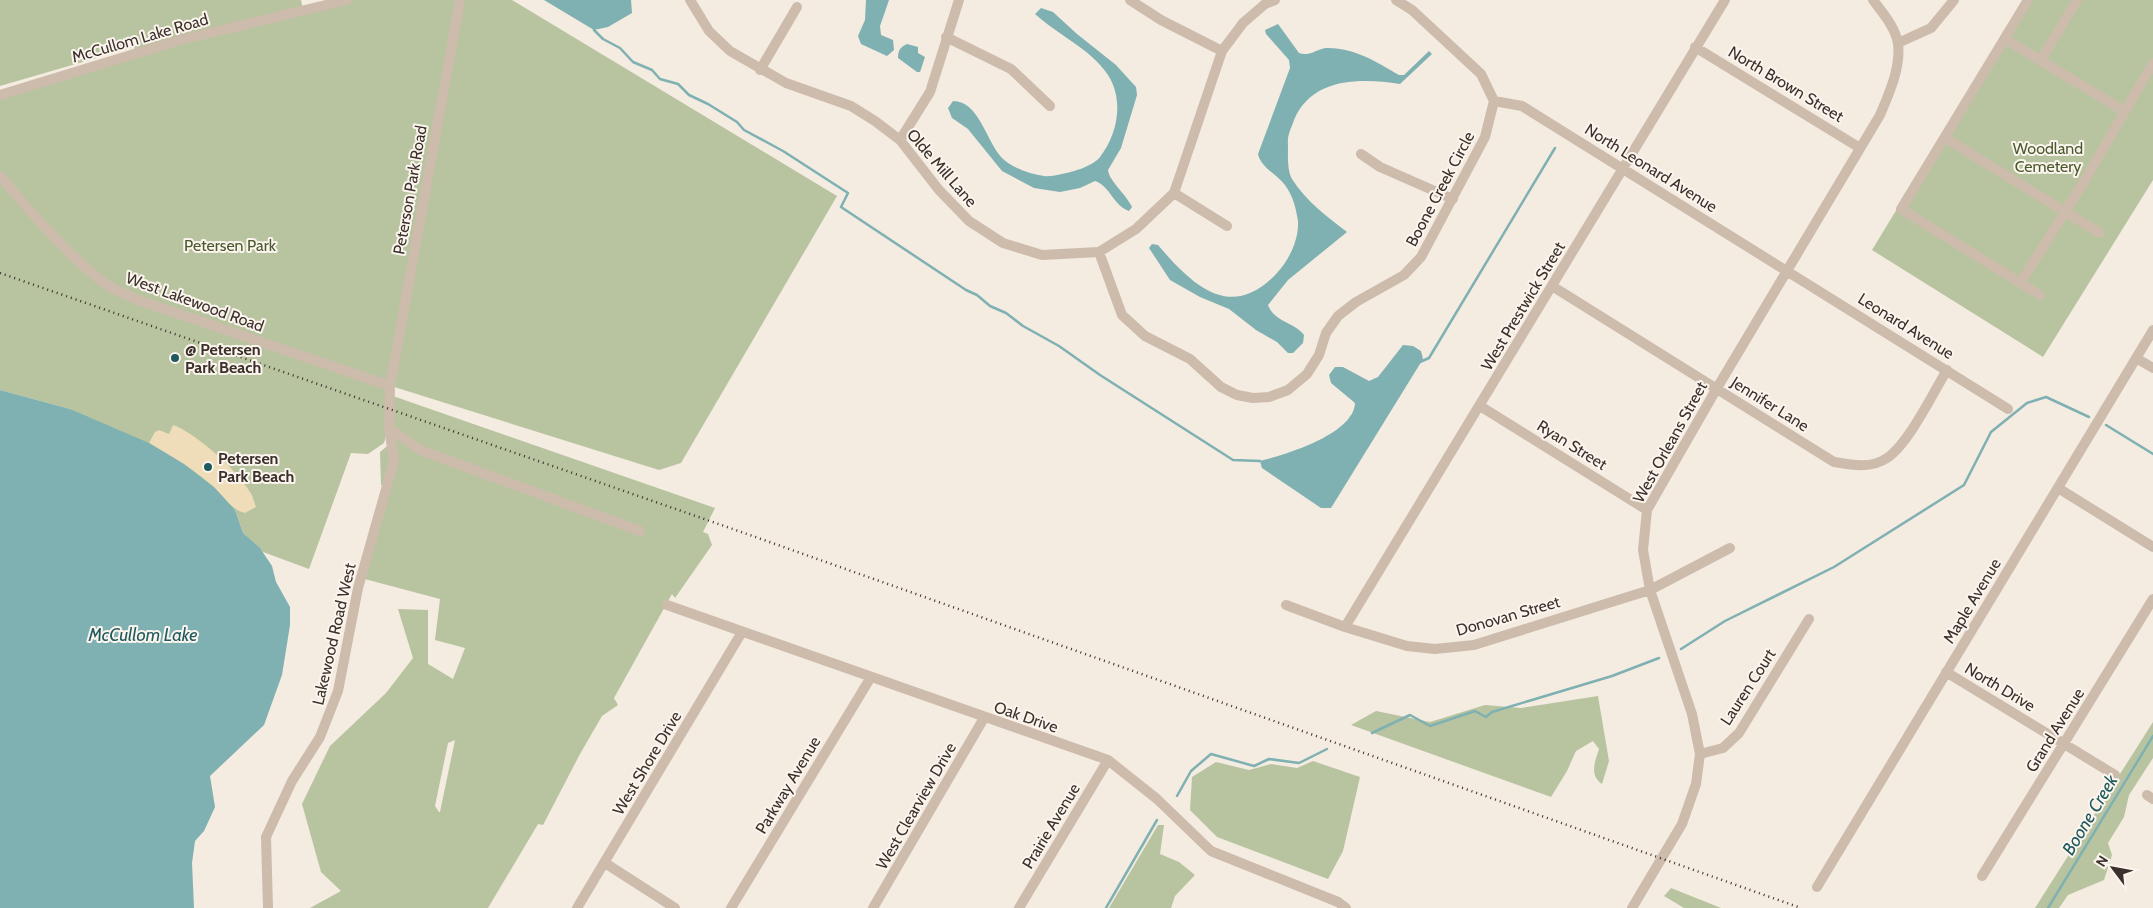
<svg xmlns="http://www.w3.org/2000/svg" width="2153" height="908" font-family="Cabin,sans-serif">
  <rect width="100%" height="100%" fill="#f4ebe1"/>
  <path fill="#b8c4a0" fill-rule="evenodd" d="M0,0H301L303,10L347,0H512L837,196L681,463L659,470L391,386L390,395L715,508L703,532L708,534L712,545L675,598L672,594L614,698L618,705L602,716L580,754L543,825L538,824L488,908H310L341,891L321,872L302,804L330,746L386,693L413,658L398,609L428,610V664L453,679L465,648L435,640L440,599L361,578L387,488L381,485L380,452L391,443L388,429L384,443L368,454L351,453L309,569L263,552L243,533L235,510L70,409L0,390V95L136,53L134,47L0,86ZM455,740L440,812H439L435,806L448,743Z
    M2024,0H2153V180L2043,357L1872,250Z
    M1598,696L1609,761L1602,784C1589,775 1595,762 1599,749L1593,741L1576,751L1567,771L1551,797L1351,725L1376,711L1430,722L1485,705L1521,708Z
    M2153,722V758L2129,795L2124,817L2108,843L2112,855L2104,880L2068,895L2059,908H2035Z
    M1313,761L1360,777L1343,851L1328,879L1217,837L1190,810L1192,777L1216,762L1249,770L1271,764L1297,768Z
    M1158,825H1164L1160,854L1179,862L1195,875L1175,896L1171,908H1109Z
    M1671,888L1721,908H1684L1664,896Z"/>
  <path fill="#efdcb8" d="M173,425C196,433 237,470 250,492C253,496 254,502 256,507L245,513C230,509 225,497 213,487C194,469 171,456 149,443L155,432L159,430L169,434Z"/>
  <path fill="#7fb0b2" d="M544,0H631L632,13L608,27L594,30Z
    M866,0H889L880,26L881,35L893,40L894,50L887,56L861,44L858,36L865,20Z
    M1041,8L1053,12L1077,34L1116,65L1136,87L1137,95L1121,148L1108,170C1109,181 1126,194 1132,207L1129,211C1113,205 1110,186 1095,181L1080,188L1060,192L1034,188L1002,171L968,129L952,118L948,108L953,101C979,101 986,141 1002,158C1012,168 1030,174 1044,176C1049,177 1057,175 1062,174C1073,172 1093,166 1100,157C1118,134 1124,100 1108,75C1091,49 1058,35 1035,14Z
    M1278,24L1299,53C1309,57 1317,49 1326,48C1353,47 1377,62 1399,75H1404L1429,51L1432,54L1400,84C1361,78 1312,77 1294,120C1291,129 1287,135 1288,145C1288,155 1287,170 1292,179C1306,201 1326,216 1347,232L1288,280L1268,305C1274,322 1294,322 1304,335L1303,343L1293,353H1288L1277,342L1256,330L1229,309L1200,297L1170,280L1149,248L1152,244L1158,245C1192,285 1231,323 1277,273C1289,260 1299,240 1298,221C1296,208 1293,196 1285,185C1277,174 1261,168 1258,154L1290,68L1289,60L1266,34L1265,30Z
    M907,44L918,47V53L925,57L920,72H917L898,58C898,51 900,47 907,44Z
    M1403,345L1413,346L1421,351L1423,359L1331,508H1321L1262,468L1260,461C1285,455 1354,434 1355,403L1331,383L1329,375L1335,367H1343L1369,381L1378,377Z
    M0,390L70,409L149,443L184,464L214,487L235,510L243,533L260,548L272,566L276,582L290,607V625L282,675L264,725L210,776L215,807L204,831L195,841L192,863L194,908H0Z"/>
  <g fill="none" stroke-linecap="round" stroke-linejoin="round">
    <path stroke="#7fb0b2" stroke-width="2.5" d="M594,30L603,39L620,48L633,62L652,70L660,79L678,84L689,95L708,104L737,122L744,130L783,151L848,193L841,207L966,290L977,295L990,306L1006,313L1023,326L1059,346L1100,375L1233,460L1260,461
      M1420,362L1429,358L1555,148
      M2106,425L2153,454
      M1681,649L1725,621L1834,567L1964,485L1991,432L2027,403L2046,397L2089,417
      M1372,733L1410,715L1430,726L1475,711L1486,717L1492,712L1612,676L1659,658
      M1177,796L1191,771L1211,754L1254,766L1269,759L1299,763L1327,749
      M1106,908L1157,820
      M2048,908L2153,736"/>
    <path stroke="#cdbbac" stroke-width="10" d="M690,0L709,31L730,51L786,83L851,106L875,121L900,140L939,190L969,221L1003,243L1042,255L1099,252L1136,229L1174,193L1222,51L1243,23L1265,4L1275,0
      M1130,0L1161,20L1222,51
      M1396,0L1412,10L1481,74L1494,101
      M2028,0L1901,209L2040,295
      M946,37L1011,69L1050,106
      M2005,39L2124,111
      M1898,43L1931,28L1954,0
      M1695,47L1860,148
      M2041,60L2077,0
      M760,70L797,7
      M0,95L180,40L347,0
      M1494,101L1522,106L2008,409
      M1945,138L2100,233
      M900,140L930,92L959,0
      M1361,154L1380,167L1453,199
      M0,176C31,212 63,250 100,280C111,289 125,294 138,300L390,386
      M1174,193L1227,226
      M1099,252L1122,315L1145,336L1190,359L1221,387L1237,395L1253,398L1269,397L1288,390L1307,374L1319,355L1326,333L1338,316L1356,302L1404,275L1421,257L1485,137L1494,101
      M2021,282L2082,185L2153,63
      M1552,286L1834,462C1851,465 1871,469 1887,458C1909,443 1933,393 1947,370
      M2136,358L2153,368
      M1480,406L1647,510
      M389,428L420,450L640,531
      M2058,488L2153,547
      M667,605L1108,760L1157,799L1211,851L1338,902L1346,908
      M1286,605L1345,627L1407,646L1435,649L1474,645L1650,590L1730,548
      M1345,627L1725,0
      M1946,672L2115,775
      M1700,754L1723,748L1739,733L1809,619
      M2147,795L2153,799
      M605,863L675,908
      M1982,876L2153,599
      M1817,887L2153,330
      M268,908L266,837L292,781L320,737L338,691L358,588L394,461L389,428L390,386L460,0
      M577,908L742,632
      M731,908L871,677
      M873,908L984,718
      M1019,908L1108,760
      M1632,908L1682,824L1696,784L1700,754L1692,714L1650,590L1643,550L1647,510L1717,388L1880,115C1889,94 1901,67 1898,44C1896,28 1882,12 1873,0"/>
    <path stroke="#3b302b" stroke-width="2.5" stroke-dasharray="1 4" stroke-linecap="butt" d="M0,273L730,528L1801,908"/>
  </g>
  <g fill="#1f5a5e" stroke="#fbf5ee" stroke-width="2">
    <circle cx="175" cy="358" r="5"/>
    <circle cx="208" cy="467" r="5"/>
  </g>
  <g text-anchor="middle" dominant-baseline="central" stroke-width="4" stroke-linejoin="round" paint-order="stroke">
    <g font-size="16" fill="#3b302b" stroke="#fbf5ee">
      <text transform="translate(140 38) rotate(-16)">McCullom Lake Road</text>
      <text transform="translate(1786 84) rotate(31)">North Brown Street</text>
      <text transform="translate(942 168) rotate(49)">Olde Mill Lane</text>
      <text transform="translate(1651 168) rotate(32)">North Leonard Avenue</text>
      <text transform="translate(1440 189) rotate(-62)">Boone Creek Circle</text>
      <text transform="translate(410 190) rotate(-80)">Peterson Park Road</text>
      <text transform="translate(195 302) rotate(20)">West Lakewood Road</text>
      <text transform="translate(1523 306) rotate(-59)">West Prestwick Street</text>
      <text transform="translate(1906 326) rotate(32)">Leonard Avenue</text>
      <text transform="translate(1770 404) rotate(32)">Jennifer Lane</text>
      <text transform="translate(1670 442) rotate(-61)">West Orleans Street</text>
      <text transform="translate(1572 445) rotate(32)">Ryan Street</text>
      <text transform="translate(1972 601) rotate(-59)">Maple Avenue</text>
      <text transform="translate(1508 616) rotate(-16)">Donovan Street</text>
      <text transform="translate(334 634) rotate(-77)">Lakewood Road West</text>
      <text transform="translate(1748 687) rotate(-57)">Lauren Court</text>
      <text transform="translate(2000 687) rotate(31)">North Drive</text>
      <text transform="translate(1026 717) rotate(19)">Oak Drive</text>
      <text transform="translate(2055 730) rotate(-58)">Grand Avenue</text>
      <text transform="translate(647 763) rotate(-59)">West Shore Drive</text>
      <text transform="translate(788 785) rotate(-59)">Parkway Avenue</text>
      <text transform="translate(916 806) rotate(-60)">West Clearview Drive</text>
      <text transform="translate(1051 826) rotate(-59)">Prairie Avenue</text>
    </g>
    <g font-size="16" fill="#4a5a2e" stroke="#fbf5ee">
      <text x="2048" y="148">Woodland<tspan x="2048" dy="18">Cemetery</tspan></text>
      <text x="230" y="245">Petersen Park</text>
    </g>
    <g font-size="16" font-weight="bold" fill="#3b302b" stroke="#fbf5ee" text-anchor="start">
      <text x="185" y="349">@ Petersen<tspan x="185" dy="18">Park Beach</tspan></text>
      <text x="218" y="458">Petersen<tspan x="218" dy="18">Park Beach</tspan></text>
    </g>
    <g font-size="18" font-style="italic" fill="#1f5a5e" stroke="#fbf5ee">
      <text x="143" y="635">McCullom Lake</text>
      <text transform="translate(2090 815) rotate(-59)">Boone Creek</text>
    </g>
  </g>
  <g transform="translate(2113 868) rotate(302)" stroke="#fbf5ee" stroke-width="4" paint-order="stroke">
  <path d="M0-4L9 19L0 12L-9 19Z" fill="#3b302b"/>
  <text y="-8" font-size="14" font-weight="bold" text-anchor="middle" fill="#3b302b">N</text>
  </g>
</svg>
